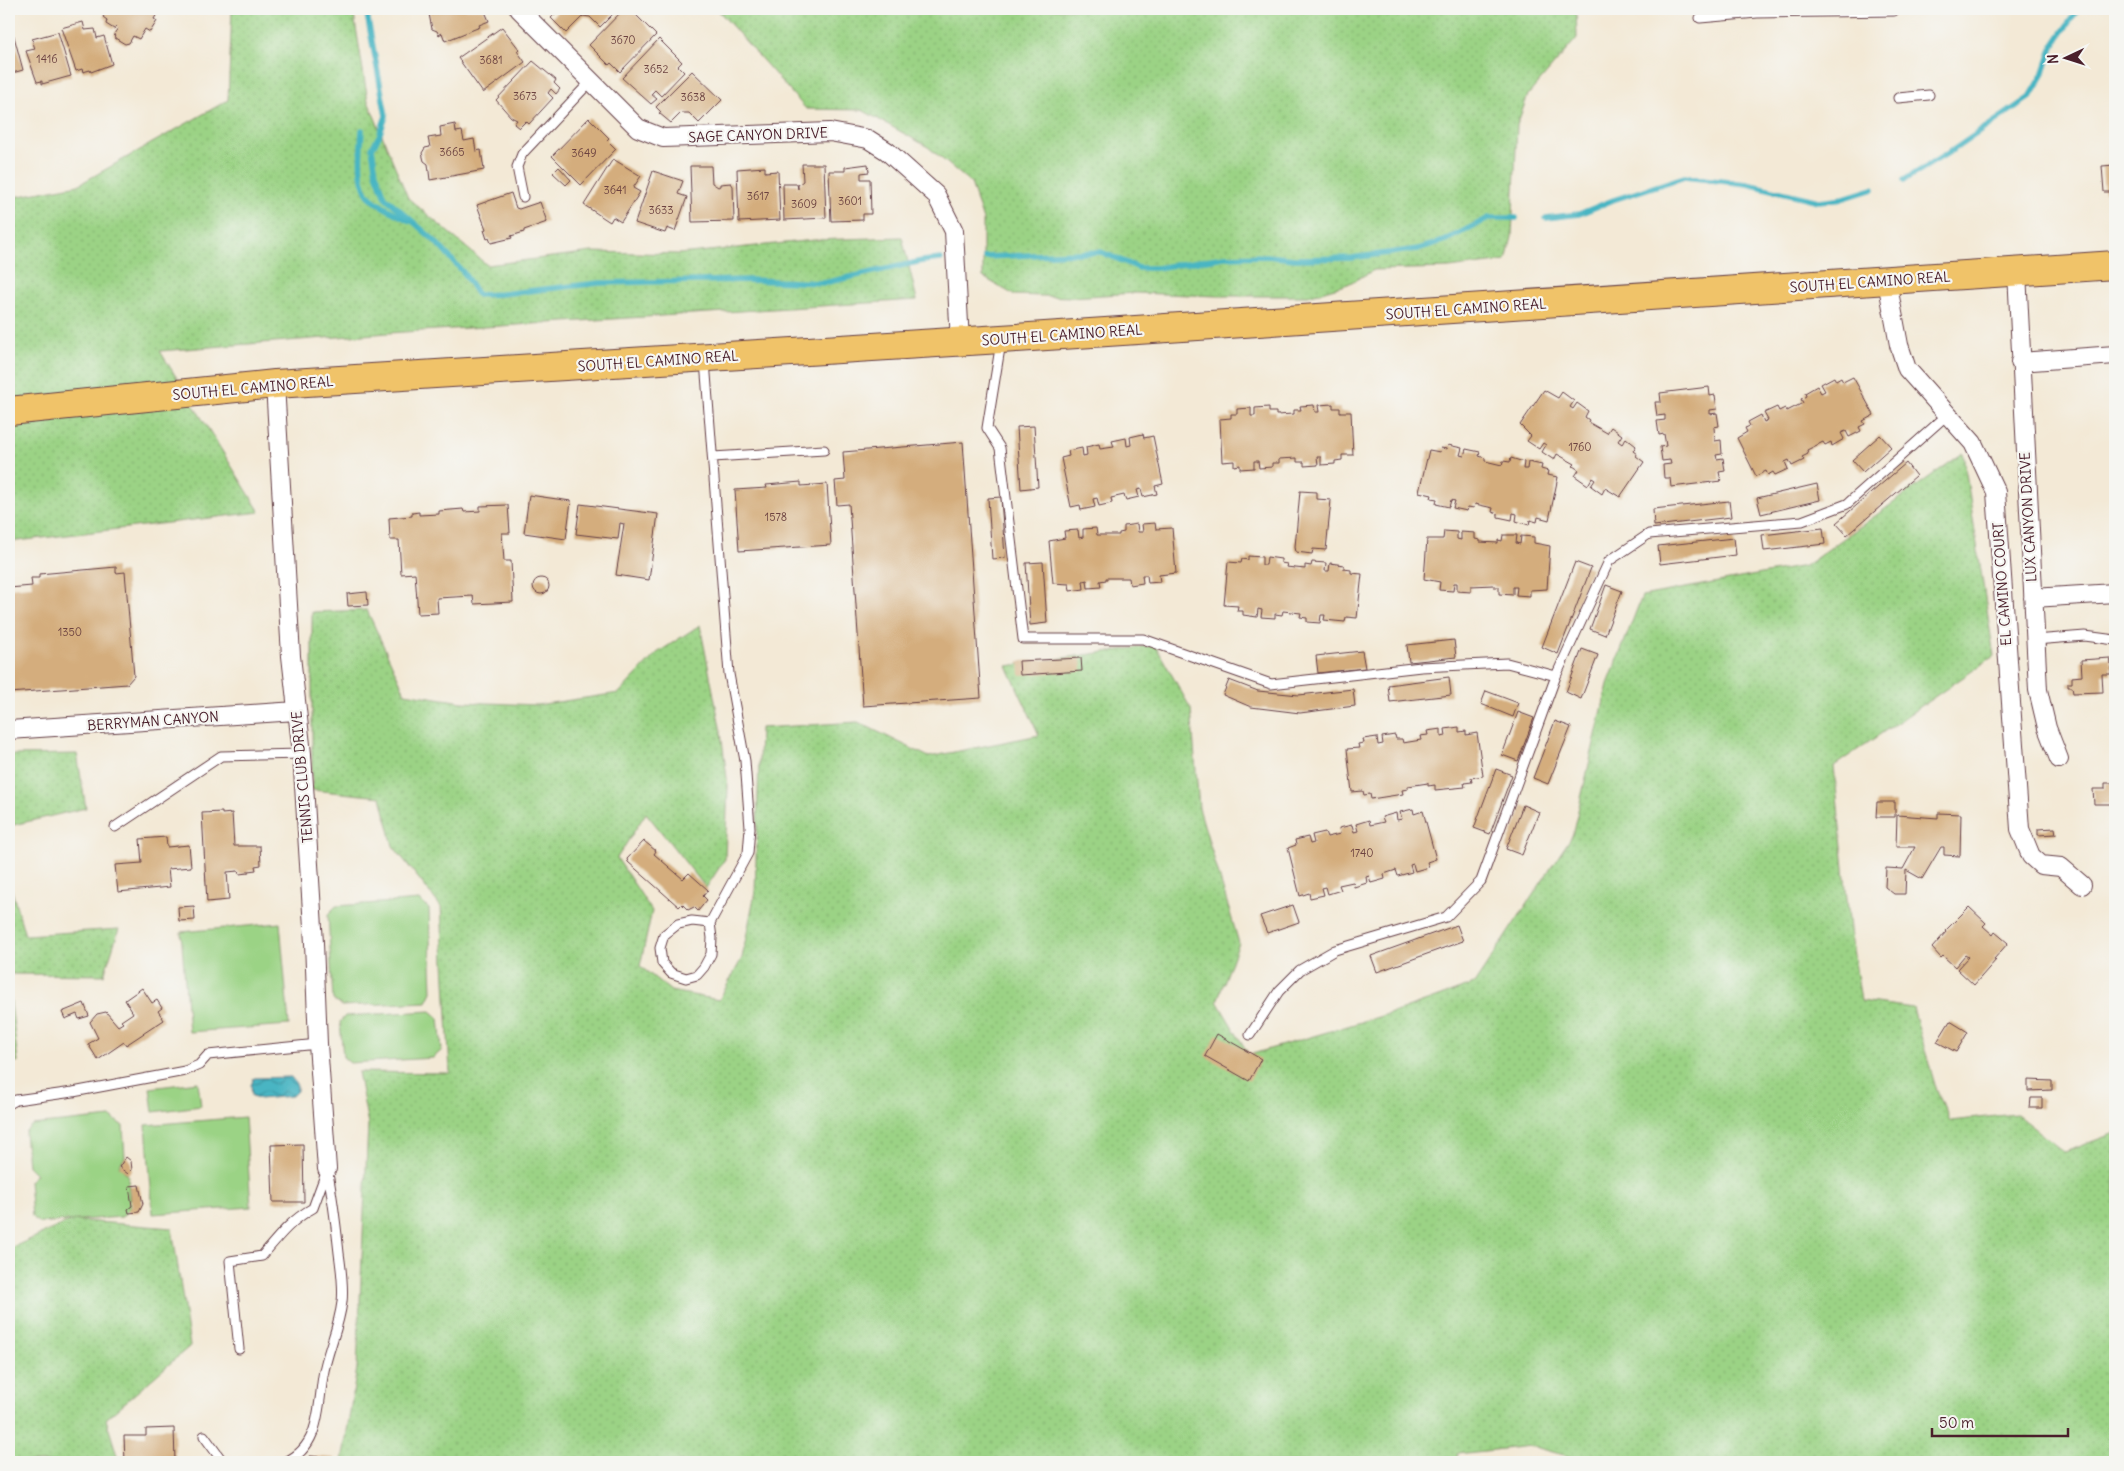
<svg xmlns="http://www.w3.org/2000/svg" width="2124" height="1471" font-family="Delius,sans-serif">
  <defs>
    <pattern id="grass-dots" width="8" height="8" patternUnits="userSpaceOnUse" patternTransform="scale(1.25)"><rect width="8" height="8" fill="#9bd385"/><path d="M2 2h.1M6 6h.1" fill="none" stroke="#87b573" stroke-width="1.8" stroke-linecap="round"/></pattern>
    <pattern id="water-waves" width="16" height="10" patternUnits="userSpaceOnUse" patternTransform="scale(1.25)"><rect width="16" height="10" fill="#48b5c3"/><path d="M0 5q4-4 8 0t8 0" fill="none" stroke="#3e939f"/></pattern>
  </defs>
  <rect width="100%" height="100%" fill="#f6f6f2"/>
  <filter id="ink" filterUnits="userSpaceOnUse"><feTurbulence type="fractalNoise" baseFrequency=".02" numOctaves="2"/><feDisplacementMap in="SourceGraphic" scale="10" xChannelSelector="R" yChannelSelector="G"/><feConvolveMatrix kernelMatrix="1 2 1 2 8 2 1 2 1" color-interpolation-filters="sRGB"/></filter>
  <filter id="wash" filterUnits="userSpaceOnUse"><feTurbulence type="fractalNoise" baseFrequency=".0096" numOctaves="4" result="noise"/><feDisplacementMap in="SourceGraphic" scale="20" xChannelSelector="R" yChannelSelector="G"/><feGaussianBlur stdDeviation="1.12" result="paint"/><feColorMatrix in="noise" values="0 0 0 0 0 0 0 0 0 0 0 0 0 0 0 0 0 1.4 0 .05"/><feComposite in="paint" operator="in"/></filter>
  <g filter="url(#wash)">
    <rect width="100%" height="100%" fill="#f3e9d6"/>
    <path fill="url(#grass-dots)" stroke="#727958" d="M232,9H353L368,101L408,198L487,265L592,252L679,254L814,240L902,237L917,300L388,333L160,351L260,512L9,542V198L78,185L228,100Z
      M717,9H1576L1577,38L1528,95L1517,125L1512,237L1506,261L1449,268L1374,270L1348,284L1308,296H1218L1135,293L1072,297L1014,295L983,277V220L971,183L928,147L862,110L806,109Z
      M1963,453L1994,656L1834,766L1850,929L1861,1001L1913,1008L1935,1085L1950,1121L2016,1114L2064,1152L2115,1133V1462H1589L1531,1446L1457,1454L1458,1462H342L357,1368L363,1234L368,1124L358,1072L450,1073L441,907L393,846L381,797L312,790V612L367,610L405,693L462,702L537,705L619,693L657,653L700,625L721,732L728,786L725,859L706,888L646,813L617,858L652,911L640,966L671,991L719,1000L742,958L755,892L760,728L858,722L929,757L1039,735L1007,666L1155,645L1191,709L1199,808L1239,943L1217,1001L1249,1055L1402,1010L1474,984L1572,836L1608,684L1642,596L1805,566Z
      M77,754L86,808L9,826V755Z
      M9,881L25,935L119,929L104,975L9,974Z
      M9,985L18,1062L9,1063Z
      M72,1220L172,1228L190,1346L106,1419L119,1462H9V1249Z"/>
    <path fill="#9bd385" stroke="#727958" d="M420,900L429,909L432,992L427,1002L342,1006L333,1000L328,914L336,906Z
      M280,923L289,1025L189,1032L181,932Z
      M431,1011L439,1018L442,1050L433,1058L350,1063L343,1057L340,1022L345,1016Z
      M198,1082L201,1106L153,1112L150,1088Z
      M111,1117L123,1126L125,1157L119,1166L128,1175L130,1208L122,1217L39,1223L32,1217L29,1181L36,1174L28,1166L25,1132L32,1125Z
      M245,1117L251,1207L153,1214L146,1125Z"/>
    <path fill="url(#water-waves)" stroke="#496a77" d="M291,1077L297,1085V1091L292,1096L260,1099L252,1096L251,1085L254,1078Z"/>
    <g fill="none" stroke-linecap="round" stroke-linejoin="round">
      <path stroke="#48b5c3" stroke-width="5.5" d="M366,9L386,116L379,136L372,148L376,173L385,197L434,240L463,272L478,295L501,294L599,283L750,280L824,283L922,261L941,259
        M362,130C361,149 357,176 367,193C372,203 399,215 410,221
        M1904,180L1953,150L2030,97L2043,75L2053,46L2078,9
        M1546,218L1579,214L1613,200L1684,177L1747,184L1819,201L1844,198L1873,189
        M985,257L1101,252L1139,268H1156L1224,257L1267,256L1295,259L1351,258L1418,249L1446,240L1489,218H1516"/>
    </g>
    <g id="blocks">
      <path fill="#d4ad7d" d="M108,9H157L158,12L154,19L157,21L150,32L145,29L139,39L133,36L129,43L125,44L115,38L114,34L118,28L116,26L114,29L106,24L107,20L103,17Z
        M428,9H484L489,21L479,25L480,27L445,41L442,33L439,35L437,31L432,29Z
        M560,9H618L600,27L590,17L583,16L566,33L551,18Z
        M624,9H630L656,35L620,72L611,63L609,65L589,45Z
        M83,22L85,30L95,29L97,38L104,36L112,64L91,72L90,70L83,72L82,69L76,71L61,28Z
        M502,27L519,49L517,51L525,62L483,93L458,58Z
        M9,29H12L23,70L9,74Z
        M58,32L71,76L42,84V81L37,82L26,51L35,49L32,39Z
        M659,39L682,62L678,66L684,72L661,96L655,90L651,94L657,99L651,104L622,78Z
        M533,61L556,80L554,83L560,89L556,94L551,89L548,93L553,98L529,124L526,121L519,128L514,124L517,120L511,117L496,100Z
        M692,71L722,100L699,123L689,113H681L671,123L659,113L661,112L656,107Z
        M589,118L609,138L607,140L616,149L581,185L552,156Z
        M455,124L456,132L462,131L464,141L474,139L476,151L481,150L484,170L430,180L428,164L424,161L422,153L425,148L430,147L428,138L441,136L440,127Z
        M613,159L641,176L633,188L640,192L621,222L613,217L610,222L584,205Z
        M802,164H824L826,218L784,220L783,184H797L798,189V185L803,181Z
        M868,164L869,172L861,173V179H870L871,214H863V220L831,221L829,171H845V167Z
        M2115,165V192H2104L2102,166Z
        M690,166H711L712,183L718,187L720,186V184L731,183L733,186L734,221L692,222Z
        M559,167L571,180L566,185L553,173Z
        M765,167V172L778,171L780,220L739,222L737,169Z
        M653,171L683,181L678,194L687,197L675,231L667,228L665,233L635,223Z
        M511,193L516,208L519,209L540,202L547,222L524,230V232L511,236L512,238L491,243L489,238L487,239L484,230L486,229L477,205Z
        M1834,377L1836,381L1841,378L1843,382L1853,377L1874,415L1863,421L1865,424L1859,427L1861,431L1849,437L1846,431L1841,433L1844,439L1832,446L1831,442L1825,445L1823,442L1807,450L1808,454L1802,457L1804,460L1792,466L1789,460L1785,462L1788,469L1775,475L1773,472L1768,475L1766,471L1756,476L1737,438L1747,432L1745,428L1750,426L1748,422L1761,415L1764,422L1768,420L1764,413L1777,407L1779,411L1785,408L1787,411L1803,403L1801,399L1806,396L1805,393L1817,386L1821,393L1825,391L1821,384Z
        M1709,387L1710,396L1715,395L1717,409L1710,410V414L1717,413L1719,426L1714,427L1715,441L1721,440L1722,454L1716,455L1717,459L1723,458L1725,471L1719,472L1721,481L1671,487L1670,478H1664L1663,465L1671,464L1670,460L1662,461L1660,447L1666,446L1664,434L1659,435L1657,421L1665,420V415L1657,416L1655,402H1661L1660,393Z
        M1544,390L1558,398L1562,392L1574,401L1570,407L1573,409L1577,403L1588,411L1585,417L1589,420L1588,422L1607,433L1611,427L1622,435L1618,441L1622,444L1626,438L1636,446L1633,451L1637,454L1636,456L1644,462L1620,497L1605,488L1602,494L1591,486L1595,480L1592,478L1588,485L1575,476L1579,470L1573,466L1575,464L1557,454L1554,460L1542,452L1546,445L1543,443L1539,449L1527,441L1531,436L1520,425Z
        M1333,404V408H1340V412H1351L1353,455H1342V460L1335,461V464L1321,465V457H1317L1318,465L1304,466V462H1297V458L1279,459V463H1272V467L1259,468L1258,461H1254V468L1240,469V465L1234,466V461L1222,462L1220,419L1231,418V414H1237V409L1251,408V416H1255V408L1269,407V412H1276V415L1294,414V410H1301L1300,406L1314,405L1315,412H1319L1318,405Z
        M1034,426L1038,487L1021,489L1017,427Z
        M1143,434L1144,438L1153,436L1163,484L1155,486L1157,494L1143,497L1141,489L1137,490L1139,497L1126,500L1124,495L1111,498L1112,503L1099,506L1097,498L1093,499L1095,507L1081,510L1080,505L1071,507L1061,458L1069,456L1068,451L1082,448L1083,456L1087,455L1086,447L1099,444L1100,449L1114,447L1112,441L1126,438L1127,446L1131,445L1130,437Z
        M1880,435L1891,447L1863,472L1852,460Z
        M963,442L981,698L863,706L849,504L837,505L835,481L845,480L843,452Z
        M1448,445L1462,448L1460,455L1464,456L1466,449L1480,452L1479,456L1485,458V461L1502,465L1503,461L1510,462L1511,458L1524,462L1523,469H1527L1528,462L1542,465L1541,469L1548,471L1547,475L1558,477L1549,520L1538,517L1537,522L1530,520L1529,525L1516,521L1517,514L1513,513L1512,520L1498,517V514L1492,512L1493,508L1475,504L1474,508L1468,507L1467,511L1453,508L1455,501L1451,500L1449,507L1436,504L1437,499L1431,498L1432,495L1419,492L1429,450L1440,452L1441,448L1447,449Z
        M1906,463L1916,476L1847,535L1836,523Z
        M801,482V486L827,484L831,545L739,551L735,490L767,488L766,485Z
        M1817,484L1820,500L1761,514L1757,498Z
        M1300,491L1316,492V499L1331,500L1326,550L1313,549L1312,554L1296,552L1295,547Z
        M529,495L571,501L566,539L524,533Z
        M1001,497L1005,558L992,559L988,498Z
        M1729,501L1731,517L1654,526L1653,509Z
        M580,504L658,514L649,580L616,575L624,524L620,523L618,539L576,534Z
        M508,505L510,533H502L504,561H511L513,602L474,604L473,596L437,598L438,613L418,614L415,573L401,574L399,540H390L389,518L412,516V513L419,512V515L439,514V511L463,509L464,512L480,511V506Z
        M1155,523L1156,529L1172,528L1176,573L1159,575L1160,582L1148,583L1147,575H1142L1143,583L1130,585L1129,578H1106V580L1100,581L1101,587L1088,588L1087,580L1083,581L1084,589L1070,591L1069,584L1053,583L1049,541L1065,538L1064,531L1078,530L1079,538L1083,537V529L1096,528L1097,535H1119V533L1124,532V526L1137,524L1138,532H1143L1142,524Z
        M1823,528L1825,544L1764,551L1762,535Z
        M1444,531L1457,532V539L1461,540V532L1475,533V539L1480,540V542L1498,543V540L1502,541L1503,535H1517L1516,543L1520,544L1521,536L1534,537V543L1550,546L1547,589L1530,590V596L1516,595L1517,587H1513V595L1499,594V587H1494V585L1471,586V592L1457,591V583H1454L1453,591L1439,590L1440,582L1424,579L1427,539H1443Z
        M1734,538L1736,555L1660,564L1658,546Z
        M1248,556L1262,557V565H1266L1267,557L1281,559V563L1287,564L1286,567L1305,569V565L1311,566L1312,562L1326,563L1325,571H1329L1330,563L1344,565V569L1351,570V573L1362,574L1357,618L1346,617L1345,622L1324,620L1325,615H1321L1320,623L1307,622V618L1300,617L1301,613L1283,611L1282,615L1275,614V618L1261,617L1262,610L1258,609L1257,617L1243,615V611H1237L1238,606L1224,605L1228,562L1241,563L1242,559L1248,560Z
        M1043,562L1047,623L1030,625L1026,563Z
        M1575,562L1591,568L1558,654L1542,647Z
        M116,567V573L125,572L134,676L127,684L9,693V588L32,586L31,578H39V574Z
        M533 586a8 8 0 1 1 16 0a8 8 0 1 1-16 0Z
        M1606,585L1622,591L1605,635L1590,629Z
        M367,592L368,605L348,606L347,594Z
        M1454,640L1456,657L1409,662L1407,645Z
        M1582,649L1598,655L1581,699L1566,692Z
        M1362,651L1365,668L1318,673L1316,656Z
        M1081,658L1082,671L1020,675L1019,661Z
        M2110,658L2111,664H2115V667H2111V674H2102L2103,692L2073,693L2072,687H2068V683H2072V677L2082,676L2081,660Z
        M1449,677L1451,695L1390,702L1388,685Z
        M1229,680L1258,691L1299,695L1353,689L1355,706L1300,713L1251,707L1223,695Z
        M1486,691L1518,703L1513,717L1481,704Z
        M1518,712L1534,718L1518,761L1502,755Z
        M1555,721L1571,727L1548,784L1533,778Z
        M1459,727V732L1466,731V735L1477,733L1483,776L1471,778L1472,782L1464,783L1465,787L1435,790V785L1428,786V783L1408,786V789L1402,790L1403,794L1371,799L1370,794L1364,795L1363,791L1352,792L1347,749L1359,748L1358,744L1364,743L1363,739L1377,737L1378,745L1383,744L1382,737L1395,735L1396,739H1402L1403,743L1421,740L1420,736L1428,735L1427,731L1441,729V737L1446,736L1445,729Z
        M1496,769L1512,775L1490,834L1474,828Z
        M2105,783H2115V804H2094L2093,789H2105Z
        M1877,802H1895V817H1876Z
        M1523,805L1539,812L1522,855L1506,849Z
        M1413,809L1414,814L1423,811L1436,859L1427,862L1429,867L1415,871L1413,864L1410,865L1412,872L1398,876L1396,870L1384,874L1385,879L1371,883L1369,876L1366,877L1367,883L1354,887L1353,882L1339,885L1341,890L1328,894L1326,887L1322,888L1324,895L1310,898L1309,893L1300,896L1288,848L1296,845L1295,840L1308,837L1310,844L1314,843L1312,835L1325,832L1327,837L1340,834L1339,828L1352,825L1354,832L1358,831L1356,824L1369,820L1370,825L1384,822L1382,817L1396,813L1397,820L1402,819L1400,812Z
        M222,812V814L232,813L234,846H260L261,865L255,866L256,870L248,871V873L239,874L238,871L227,872L229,900L207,902L202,813Z
        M1938,813L1961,814L1960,856L1944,855V847H1941L1922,879L1906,870L1905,894H1894L1885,887L1886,868L1903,869L1915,847H1896L1897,815L1938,818Z
        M2055,828L2056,834L2038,835V829Z
        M166,837L167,847L189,845L191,867L168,869L170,887L118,892L115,865L142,863L140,839Z
        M644,841L656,851L654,854L683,879L689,873L708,890L703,896L707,900L698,911L694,907L688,910L682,904L679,907L628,862L627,859Z
        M1293,905L1299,922L1267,933L1260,916Z
        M194,906L195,920L179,921L178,907Z
        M1969,907L1986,923L1983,926L1993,935L1995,932L2008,943L1994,959L1996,960L1974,985L1957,969L1968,957L1965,955L1955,967L1943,956L1941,958L1932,948L1946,932L1945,931Z
        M1457,925L1463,941L1377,972L1371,956Z
        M142,988L152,1003L157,1000L162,1008L158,1011L164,1020L126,1045L124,1042L98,1060L88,1044L98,1038L90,1022L97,1014L106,1012L118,1026L123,1023L121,1021L133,1013L125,1000Z
        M84,1003L89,1016L79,1019L77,1014L65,1019L62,1012Z
        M1950,1021L1968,1032L1956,1052L1937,1042Z
        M1217,1034L1261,1059L1249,1081L1205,1056Z
        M2028,1080L2052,1081V1090L2028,1091Z
        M2031,1098H2042V1108H2030Z
        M303,1144L304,1202H273L271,1145Z
        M126,1157L131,1161L132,1170L128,1174L119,1167Z
        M139,1185L143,1204L139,1212L129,1213L128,1209L132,1206L129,1186Z
        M174,1428L175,1462H125L124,1436H146V1429Z
        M310,1456L335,1458V1462H310Z"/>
    </g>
  </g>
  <g filter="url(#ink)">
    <use href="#blocks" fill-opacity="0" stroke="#633d45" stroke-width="1"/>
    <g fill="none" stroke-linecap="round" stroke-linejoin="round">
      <defs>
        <path id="lane" d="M1700,18L1757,13L1894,11
          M1898,98L1929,95
          M523,197L517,167L522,154L591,81
          M1001,342L987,428L1000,448L1023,639H1143L1271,684L1421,667L1507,663L1556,676L1609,561L1649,534L1802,521L1847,504L1947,415
          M705,361L729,674L745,761L750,828L748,853L710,923L712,938L711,954L704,967L697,975L686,978L671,973L662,963L660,948L664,935L678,924L692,921L710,923
          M713,457L824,450
          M2035,640L2085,636L2115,640
          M115,827L221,756L302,754
          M1250,1035L1279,991L1300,970L1335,950L1446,917L1481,881L1556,676
          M9,1104L16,1100L73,1092L185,1071L199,1065L208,1055L318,1044
          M239,1349L230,1261L262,1256C278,1237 291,1220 313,1208L327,1170
          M204,1436L223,1462
          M285,1462C320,1447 318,1408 323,1376C327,1351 339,1328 342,1302C344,1286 341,1269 339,1253C336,1225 333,1197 327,1169"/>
        <path id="street" d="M519,9L638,128L663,138L830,132L868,139L887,151L936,195L954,231L960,342
          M2017,272L2038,690L2047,728L2059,759
          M1887,281L1899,345L1907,369L1973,443L1996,492L2020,829L2031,856L2041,865L2061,867L2082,885
          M2020,362L2115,355
          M275,384L291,656L302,754L314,943L318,1044L327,1169
          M2033,598L2115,593
          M9,730L296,711"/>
        <path id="primary" d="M9,411L275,384L1001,339L2115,265"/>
      </defs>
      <use href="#lane" stroke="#633d45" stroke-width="11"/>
      <use href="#street" stroke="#633d45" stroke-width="20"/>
      <use href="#primary" stroke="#633d45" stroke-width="30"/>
      <use href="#lane" stroke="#fff" stroke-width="9"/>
      <use href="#street" stroke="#fff" stroke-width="18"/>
      <use href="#primary" stroke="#f0c369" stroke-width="28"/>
    </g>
  </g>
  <g text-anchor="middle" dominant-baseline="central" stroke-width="4.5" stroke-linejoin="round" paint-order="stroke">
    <g font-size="11" fill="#6c4240">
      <text x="623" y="40">3670</text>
      <text x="47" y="59">1416</text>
      <text x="491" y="60">3681</text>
      <text x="656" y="69">3652</text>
      <text x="525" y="96">3673</text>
      <text x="693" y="97">3638</text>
      <text x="452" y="152">3665</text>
      <text x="584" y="153">3649</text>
      <text x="615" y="190">3641</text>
      <text x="758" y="196">3617</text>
      <text x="850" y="201">3601</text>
      <text x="804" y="204">3609</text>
      <text x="661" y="210">3633</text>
      <text x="1580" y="447">1760</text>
      <text x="776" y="517">1578</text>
      <text x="70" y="632">1350</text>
      <text x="1362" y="853">1740</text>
    </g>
    <g font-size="14" fill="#4a1f2b" stroke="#f6f6f2">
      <text transform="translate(758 135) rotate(-2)">SAGE CANYON DRIVE</text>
      <text transform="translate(1870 282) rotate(-4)">SOUTH EL CAMINO REAL</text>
      <text transform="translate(1466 309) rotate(-4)">SOUTH EL CAMINO REAL</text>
      <text transform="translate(1062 335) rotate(-4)">SOUTH EL CAMINO REAL</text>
      <text transform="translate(658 361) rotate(-4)">SOUTH EL CAMINO REAL</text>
      <text transform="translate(253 388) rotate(-5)">SOUTH EL CAMINO REAL</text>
      <text transform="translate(2028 517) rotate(-93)">LUX CANYON DRIVE</text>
      <text transform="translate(2002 584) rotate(-94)">EL CAMINO COURT</text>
      <text transform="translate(153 721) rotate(-4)">BERRYMAN CANYON</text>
      <text transform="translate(302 777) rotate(-95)">TENNIS CLUB DRIVE</text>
    </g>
  </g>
  <rect width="2124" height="1471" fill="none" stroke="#f6f6f2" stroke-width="30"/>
  <g transform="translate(2066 58) rotate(266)" stroke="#f6f6f2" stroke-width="4" paint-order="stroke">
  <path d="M0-4L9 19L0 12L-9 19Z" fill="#4a1f2b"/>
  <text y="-8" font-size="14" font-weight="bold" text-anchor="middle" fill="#4a1f2b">N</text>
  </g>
  <path d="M1932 1428v8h136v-8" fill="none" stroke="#4a1f2b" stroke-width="2.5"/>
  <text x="1939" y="1428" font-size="15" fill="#4a1f2b" stroke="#f6f6f2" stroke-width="4" paint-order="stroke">50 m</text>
</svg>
